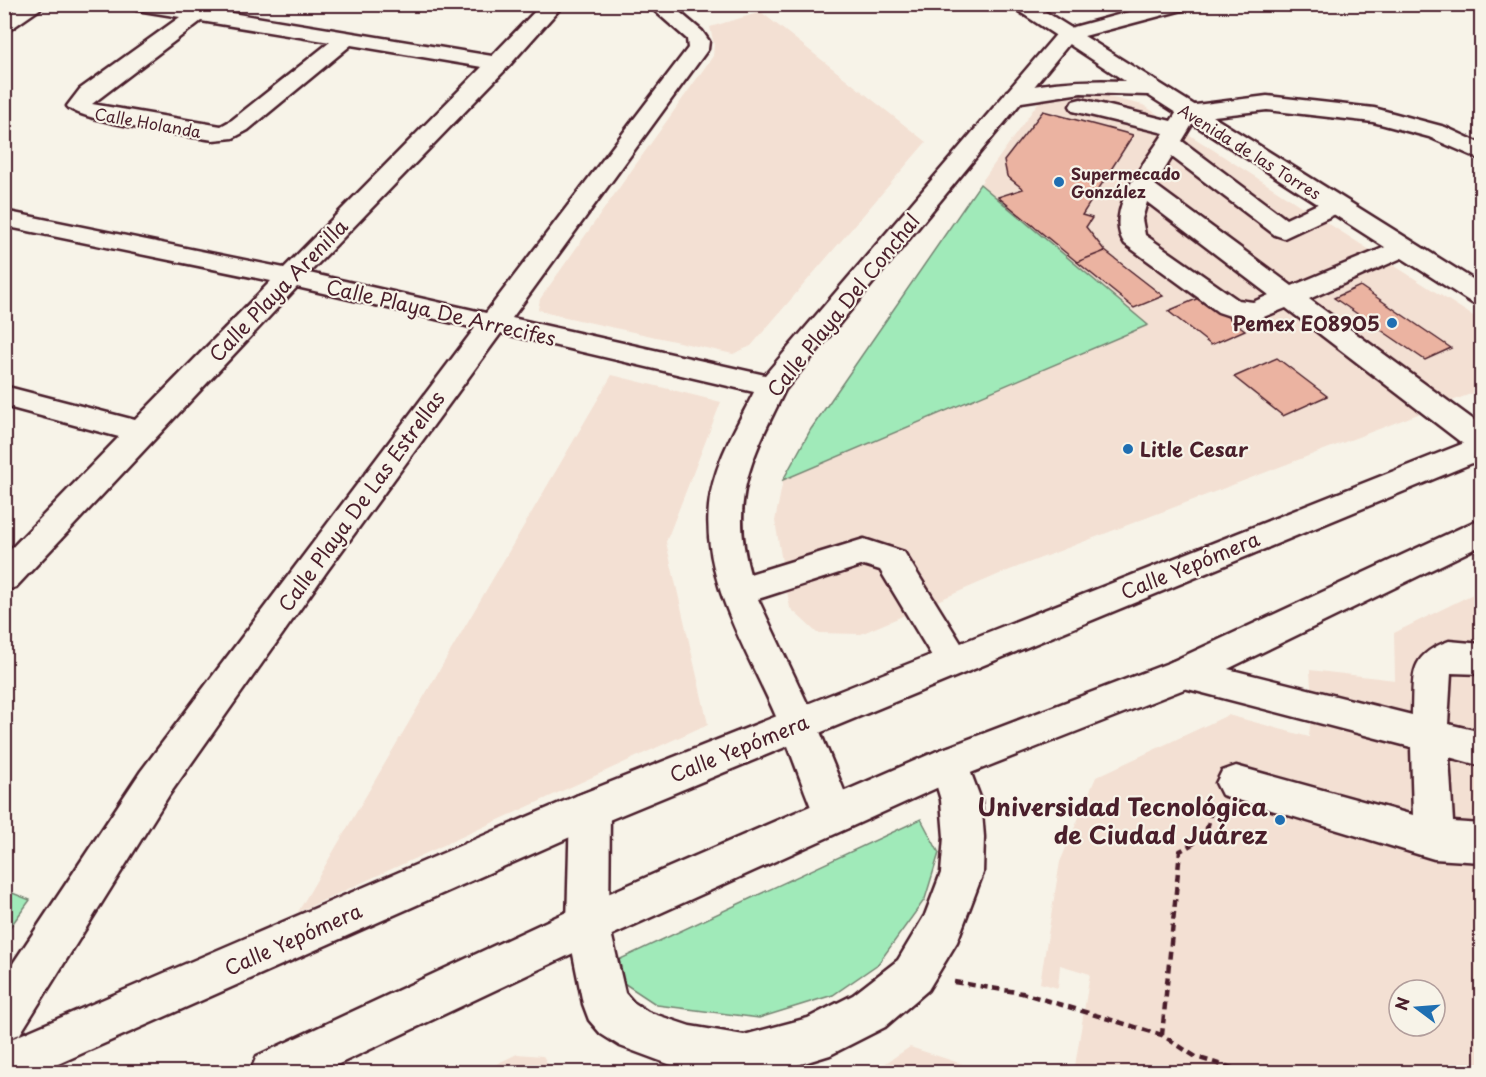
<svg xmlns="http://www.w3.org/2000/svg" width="1486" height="1077" font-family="'Playpen Sans',sans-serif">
  <rect width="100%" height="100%" fill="#f7f3e8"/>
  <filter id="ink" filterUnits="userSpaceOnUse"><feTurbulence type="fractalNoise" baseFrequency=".0167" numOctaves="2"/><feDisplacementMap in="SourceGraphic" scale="12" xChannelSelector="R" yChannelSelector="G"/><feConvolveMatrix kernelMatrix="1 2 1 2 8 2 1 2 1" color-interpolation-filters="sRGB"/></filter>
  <g filter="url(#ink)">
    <path fill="#f3e0d3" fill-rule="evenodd" d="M761,12L926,142L751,346L733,354L547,313L538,309L540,299L713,56L714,45L710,27Z
      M1075,89L1143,105L1481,321V390L1002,573L861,634L817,633L790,608L775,521L783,480L1147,325L980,184L1045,93Z
      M612,375L721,402L666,542L708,724L298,912Z
      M1481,590V1072H1074L1090,974L1060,965L1058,988L1040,983L1060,862L1096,777L1228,715L1309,737L1312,705L1310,670L1395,680L1394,633ZM1399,990H1435V1026H1399Z
      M910,1047L987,1072H872Z
      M517,1054L543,1056L553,1072H480Z"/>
    <path fill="#a0eab9" stroke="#758472" stroke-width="1.5" d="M980,184L1148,325L783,480L811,429Z
      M921,819L939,853L925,899L878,964L833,995L759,1018L657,1005L601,968Z
      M5,890L30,900L5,934Z"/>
    <path fill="#ebb3a1" stroke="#4a1f2b" stroke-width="1.5" d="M1043,111L1133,135L1082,215L1092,218L1086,227L1105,251L1077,262L998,197L1023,189L1007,176L1004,161Z
      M1105,251L1163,296L1134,308L1077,262Z
      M1360,286L1451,348L1425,360L1334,298Z
      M1201,297L1245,330L1211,345L1168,311Z
      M1277,358L1327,396L1283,416L1234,377Z"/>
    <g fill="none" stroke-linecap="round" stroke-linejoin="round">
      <defs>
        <path id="minor" d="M23,4H47L11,29L4,31V16Z
          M127,4H177L492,56L542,4H564L507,68L309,273L486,313L688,48L687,39L647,4H670L702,31L709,41L708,49L512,318L765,375L1059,31L1158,4H1193L1190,8L1073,39L785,390C752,457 729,499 750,574L864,539L904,552L972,661L967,671L954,676L941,671L880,570L864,565L758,599L816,722L854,815L848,828L834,833L820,828C804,793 793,756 778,721C749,653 702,583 709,506C713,465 736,428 754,392L501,333L327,571L169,795L20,1034L4,1040V977L141,771L475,328L297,287L16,587L4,591V556L119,437L4,406V386L135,420L271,281L4,226V211L284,268L482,67L351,45L248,130L233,138L213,140C189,136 77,121 67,106L80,89L180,17L137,10L130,8ZM201,21L330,42L232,120L221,126L92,104Z
          M1267,96L1374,108L1445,127L1482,144V160L1429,137L1373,122L1267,110L1196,118L1182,141L1286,219L1326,200L1335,198L1344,200L1347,205L1344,210L1284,238L1275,235L1172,157L1155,185L1292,286L1395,243L1404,240L1413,243L1417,248L1413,253L1309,299L1482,426V453L1471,450L1286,308L1256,320L1239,319L1218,312L1125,244C1102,211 1146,162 1164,133L1073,111L1070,106L1073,101L1081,99L1171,121L1180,107ZM1147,202L1269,295L1253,302L1238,300L1145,235L1142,219Z
          M1449,641L1482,644V674L1451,673L1448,724L1482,732V766L1449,757L1453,822L1482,824V862L1434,859L1222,795L1216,783L1222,771L1236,766L1413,815L1411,747L1184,688L1171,684L1166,673L1171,662L1184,658L1412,715C1414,676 1407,656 1449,641Z
          M949,747L963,752L981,800L984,837L983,873L957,942L928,990L885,1027L830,1055L775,1072H690L620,1046L601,1034L589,1020L583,1004L567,924L570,809L576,796L590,791L604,796L610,809L609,924L625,993L633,1002L648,1012L690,1026L744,1035L808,1018L853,995L898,960L925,915L941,873L944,837L941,800L930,764L935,752Z"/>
        <path id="major" d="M1008,4H1033L1482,285V305L1472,303L1148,95L1081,93L1015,103L1007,101L1004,96L1007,91C1046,82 1085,79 1125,81Z
          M1482,436V459L604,822L40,1072H4V1042L576,796Z
          M1482,518V545L1197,684L963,776L603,939L322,1072H250L257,1056L573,909L935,752L1171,662Z"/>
      </defs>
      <use href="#minor" stroke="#4a1f2b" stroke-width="5"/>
      <use href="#major" stroke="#4a1f2b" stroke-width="5"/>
      <path stroke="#4a1f2b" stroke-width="4.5" stroke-dasharray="8 5" stroke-linecap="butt" d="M1211,809C1208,835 1203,839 1180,851L1162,1035L1196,1057L1245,1072
        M954,982L1022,993L1162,1035"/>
      <use href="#minor" fill="#f7f3e8" fill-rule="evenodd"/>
      <use href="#major" fill="#f7f3e8" fill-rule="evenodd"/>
    </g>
  </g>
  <g fill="#1f6fb2" stroke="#f7f3e8" stroke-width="2">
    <circle cx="1059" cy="182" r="6"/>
    <circle cx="1392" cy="323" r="6"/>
    <circle cx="1128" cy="449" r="6"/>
    <circle cx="1280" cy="820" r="6"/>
  </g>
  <g text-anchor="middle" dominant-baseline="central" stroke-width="4.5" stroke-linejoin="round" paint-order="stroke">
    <g font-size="16" fill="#4a1f2b" stroke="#f7f3e8">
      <text transform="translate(148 122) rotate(10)">Calle Holanda</text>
      <text transform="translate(1250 151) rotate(32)">Avenida de las Torres</text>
    </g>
    <g font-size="16" font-weight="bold" fill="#4a1f2b" stroke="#f7f3e8" text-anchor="start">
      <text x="1071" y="173">Supermecado<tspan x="1071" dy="18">González</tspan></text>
    </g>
    <g font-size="20" fill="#4a1f2b" stroke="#f7f3e8">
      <text transform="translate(278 290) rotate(-46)">Calle Playa Arenilla</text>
      <text transform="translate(843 305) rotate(-51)">Calle Playa Del Conchal</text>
      <text transform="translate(441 312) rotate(13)">Calle Playa De Arrecifes</text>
      <text transform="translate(361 501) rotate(-54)">Calle Playa De Las Estrellas</text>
      <text transform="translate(1190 565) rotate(-22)">Calle Yepómera</text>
      <text transform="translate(739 748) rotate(-22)">Calle Yepómera</text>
      <text transform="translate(293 939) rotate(-24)">Calle Yepómera</text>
    </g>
    <g font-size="20" font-weight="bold" fill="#4a1f2b" stroke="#f7f3e8" text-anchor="end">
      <text x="1380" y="323">Pemex E08905</text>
      <text x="1140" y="449" text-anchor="start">Litle Cesar</text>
    </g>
    <g font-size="24" font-weight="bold" fill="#4a1f2b" stroke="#f7f3e8" text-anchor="end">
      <text x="1268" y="806">Universidad Tecnológica<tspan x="1268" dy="28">de Ciudad Juárez</tspan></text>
    </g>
  </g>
  <rect width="1486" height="1077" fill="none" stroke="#f7f3e8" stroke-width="24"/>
  <rect x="12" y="12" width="1462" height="1053" fill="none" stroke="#4a1f2b" stroke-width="2" filter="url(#ink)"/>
  <g transform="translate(1417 1008) rotate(286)"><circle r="28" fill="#f7f3e8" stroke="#b29e9c" stroke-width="1.5"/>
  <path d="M0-4.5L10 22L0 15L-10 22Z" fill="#1f6fb2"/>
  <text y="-9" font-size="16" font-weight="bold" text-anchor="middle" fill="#4a1f2b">N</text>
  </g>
</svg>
